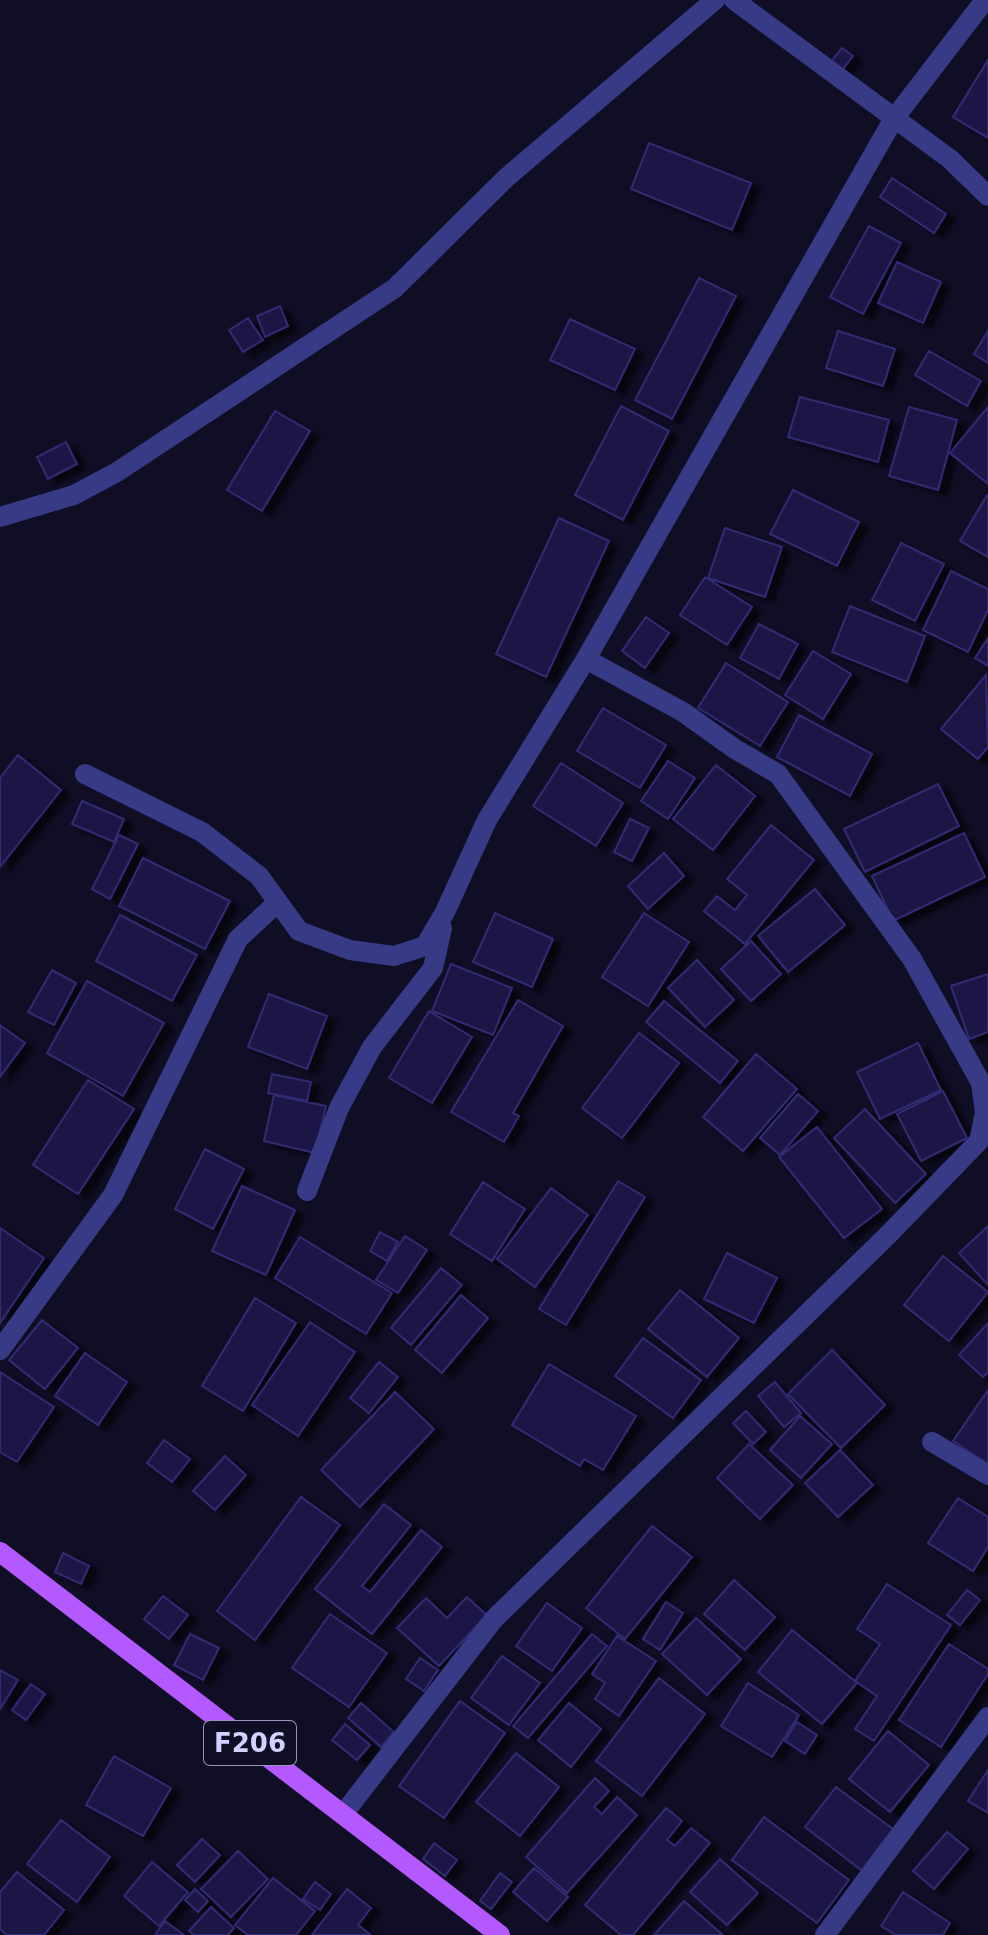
<svg xmlns="http://www.w3.org/2000/svg" width="988" height="1935" font-family="'DejaVu Sans',sans-serif">
  <defs>
    <filter id="shadow"><feDropShadow dx="9" dy="5" stdDeviation="2" flood-color="#0009"/></filter>
  </defs>
  <rect width="100%" height="100%" fill="#100e25"/>
  <path fill="#1f1946" stroke="#332a73" stroke-width="2" filter="url(#shadow)" d="M842,48L853,56L839,74L828,65Z
    M988,60V138L953,117Z
    M649,143L751,183L732,230L631,189Z
    M892,178L946,214L934,233L880,197Z
    M869,226L901,243L863,314L830,297Z
    M897,262L941,282L923,323L878,303Z
    M699,278L736,296L672,419L635,400Z
    M280,306L288,326L265,337L257,316Z
    M248,318L263,340L243,352L229,330Z
    M570,319L635,349L615,390L550,360Z
    M838,331L895,349L883,386L826,368Z
    M988,331V363L974,354Z
    M929,351L981,381L967,406L915,375Z
    M800,397L889,420L878,462L788,437Z
    M621,406L669,431L623,520L575,495Z
    M909,407L957,420L938,490L889,476Z
    M988,407V484L950,453Z
    M275,411L310,431L262,511L227,490Z
    M66,442L77,464L48,479L37,457Z
    M793,490L859,522L837,566L770,534Z
    M987,495L988,496V557L960,541Z
    M559,518L609,541L546,677L496,654Z
    M725,528L782,547L765,597L708,578Z
    M901,543L944,564L915,621L872,600Z
    M951,571L988,589V610L968,652L923,630Z
    M705,577L752,607L727,645L680,615Z
    M850,606L925,636L907,682L832,652Z
    M646,617L669,633L645,668L622,651Z
    M759,624L798,644L779,679L740,658Z
    M988,638V666L975,658Z
    M813,651L851,674L823,719L785,695Z
    M726,663L788,702L760,746L698,708Z
    M986,675L988,747L978,759L941,729Z
    M603,708L666,745L640,788L577,751Z
    M799,715L872,754L850,796L777,757Z
    M18,755L61,790L0,867V778Z
    M668,761L695,778L668,819L641,801Z
    M561,763L623,803L596,846L533,806Z
    M716,765L755,796L713,850L673,819Z
    M938,784L959,826L865,872L844,829Z
    M82,801L124,819L114,842L72,824Z
    M630,819L649,828L632,861L614,852Z
    M771,825L814,860L745,944L704,911L717,896L735,910L747,895L727,879Z
    M964,833L985,877L893,921L872,876Z
    M119,835L138,844L110,899L92,889Z
    M664,853L684,876L648,909L628,886Z
    M143,858L230,901L205,949L119,906Z
    M815,889L845,925L788,972L758,936Z
    M495,913L553,939L532,987L473,962Z
    M644,913L689,942L648,1006L602,977Z
    M120,915L197,955L172,1001L96,961Z
    M751,941L781,974L751,1001L721,969Z
    M697,960L734,1000L705,1027L668,988Z
    M451,964L512,988L493,1035L432,1011Z
    M52,970L76,983L54,1025L28,1012Z
    M988,974V1032L969,1039L951,986Z
    M87,981L164,1023L123,1096L47,1053Z
    M269,994L327,1016L307,1069L248,1047Z
    M518,1000L563,1026L513,1113L519,1116L504,1142L451,1112Z
    M664,1001L738,1061L720,1083L646,1022Z
    M429,1011L472,1037L432,1103L389,1078Z
    M0,1025L25,1043L0,1077Z
    M639,1033L679,1063L622,1138L582,1108Z
    M918,1043L941,1090L880,1119L857,1072Z
    M756,1054L797,1089L743,1151L703,1117Z
    M272,1074L311,1082L307,1101L268,1093Z
    M88,1080L134,1109L78,1194L33,1165Z
    M943,1091L967,1138L921,1161L897,1114Z
    M798,1094L818,1111L780,1155L760,1138Z
    M274,1095L326,1106L315,1153L264,1141Z
    M865,1109L926,1174L895,1203L834,1138Z
    M817,1127L882,1209L844,1238L779,1157Z
    M205,1149L244,1169L213,1229L175,1209Z
    M618,1181L645,1197L566,1325L539,1309Z
    M483,1182L525,1209L492,1261L450,1234Z
    M242,1186L295,1210L266,1275L212,1251Z
    M551,1188L588,1215L535,1287L497,1259Z
    M988,1226V1285L959,1253Z
    M0,1228L44,1258L0,1323Z
    M380,1232L398,1242L387,1261L370,1251Z
    M405,1236L427,1250L398,1293L376,1280Z
    M300,1237L392,1293L366,1334L275,1278Z
    M727,1253L777,1278L754,1323L704,1299Z
    M943,1256L988,1292L949,1341L904,1305Z
    M441,1268L462,1285L411,1345L391,1328Z
    M680,1290L739,1338L707,1377L648,1329Z
    M461,1295L488,1318L442,1373L415,1350Z
    M255,1298L296,1323L243,1411L202,1386Z
    M42,1320L78,1348L45,1389L9,1360Z
    M310,1322L355,1352L298,1436L252,1405Z
    M988,1323V1372L983,1377L959,1355Z
    M643,1338L701,1380L673,1418L615,1376Z
    M832,1350L885,1405L841,1448L788,1394Z
    M85,1353L127,1382L98,1425L55,1396Z
    M379,1362L398,1377L369,1413L350,1398Z
    M549,1364L636,1416L603,1470L584,1459L580,1466L512,1425Z
    M0,1372L54,1407L17,1462L0,1452Z
    M775,1382L801,1413L784,1427L758,1396Z
    M988,1390V1464L953,1441Z
    M395,1392L434,1429L360,1507L321,1470Z
    M746,1411L766,1432L753,1444L733,1423Z
    M800,1416L832,1444L801,1478L770,1450Z
    M164,1440L190,1459L172,1482L147,1463Z
    M749,1444L793,1485L760,1519L717,1478Z
    M840,1450L873,1485L838,1517L805,1483Z
    M225,1456L246,1475L215,1510L193,1491Z
    M301,1497L340,1525L255,1640L217,1611Z
    M958,1498L988,1517V1547L973,1571L928,1543Z
    M384,1504L411,1525L362,1586L370,1592L421,1530L442,1547L372,1634L315,1589Z
    M652,1526L692,1557L625,1639L586,1608Z
    M63,1553L89,1566L81,1584L55,1572Z
    M734,1580L775,1617L745,1650L704,1614Z
    M887,1584L951,1625L874,1741L855,1729L877,1696L855,1681L880,1644L857,1629Z
    M967,1590L980,1600L960,1625L947,1615Z
    M163,1596L188,1615L169,1639L144,1619Z
    M467,1597L487,1615L439,1666L397,1628L426,1598L447,1618Z
    M666,1602L683,1613L660,1650L643,1639Z
    M547,1603L582,1628L552,1671L516,1646Z
    M330,1614L387,1653L349,1707L292,1668Z
    M696,1618L741,1659L707,1695L662,1654Z
    M792,1630L857,1683L822,1724L758,1672Z
    M190,1634L219,1648L203,1680L174,1665Z
    M592,1634L607,1646L528,1738L513,1726Z
    M617,1636L656,1661L619,1716L595,1699L605,1683L592,1674Z
    M949,1644L988,1669V1674L941,1747L899,1720Z
    M502,1656L540,1683L509,1725L471,1698Z
    M420,1658L438,1670L424,1691L406,1679Z
    M0,1670L18,1680L0,1709Z
    M659,1678L705,1714L642,1796L596,1761Z
    M748,1683L799,1715L772,1757L721,1726Z
    M31,1684L45,1694L26,1720L12,1710Z
    M460,1701L505,1733L444,1818L399,1786Z
    M361,1703L394,1732L381,1747L348,1718Z
    M569,1703L601,1729L571,1767L538,1740Z
    M797,1722L817,1735L805,1754L785,1741Z
    M345,1724L370,1745L357,1760L332,1740Z
    M888,1731L929,1765L890,1812L849,1779Z
    M516,1753L559,1787L520,1836L476,1802Z
    M114,1756L171,1788L143,1836L86,1805Z
    M988,1770V1813L968,1801Z
    M595,1778L609,1791L594,1807L602,1814L617,1797L637,1815L567,1893L526,1857Z
    M836,1787L897,1832L865,1873L805,1827Z
    M666,1808L682,1821L667,1840L675,1846L691,1828L710,1843L633,1935H621L585,1905Z
    M764,1817L849,1880L817,1923L732,1860Z
    M61,1820L110,1857L77,1902L27,1864Z
    M947,1832L968,1849L934,1889L913,1871Z
    M202,1839L220,1855L195,1882L177,1865Z
    M434,1843L457,1860L445,1876L423,1859Z
    M238,1851L268,1879L231,1917L201,1889Z
    M720,1859L758,1893L727,1925L690,1892Z
    M152,1862L188,1892L159,1926L124,1896Z
    M534,1868L568,1897L547,1921L513,1892Z
    M17,1872L64,1910L44,1935H7L0,1929V1892Z
    M500,1873L512,1882L491,1909L480,1901Z
    M273,1878L315,1911L296,1935H248L235,1925Z
    M315,1882L331,1894L320,1910L303,1899Z
    M195,1889L208,1901L198,1912L185,1900Z
    M347,1889L371,1908L358,1925L371,1935H312Z
    M903,1892L950,1923L943,1935H896L881,1926Z
    M684,1901L723,1935H654Z
    M211,1907L234,1928L228,1935H194L189,1931Z
    M165,1921L184,1935H155Z"/>
  <g fill="none" stroke-linecap="round" stroke-linejoin="round">
    <path stroke="#373a85" stroke-width="20" d="M734,0L950,159L988,196
      M0,517L74,495L117,472L395,288L506,178L715,0
      M85,774L202,832L259,876L299,931L350,950L394,956L425,946L445,912L487,820L586,659L893,120L985,0
      M307,1191L339,1108L372,1047L433,968L442,928
      M0,1350L113,1195L238,939L277,903
      M932,1442L988,1475
      M344,1813L494,1619L887,1236L979,1141L985,1113L981,1083L912,959L778,774L735,749L683,712L586,659
      M825,1935L988,1717"/>
    <path stroke="#b458ff" stroke-width="20" d="M0,1552L500,1935"/>
  </g>
  <g text-anchor="middle" dominant-baseline="central" stroke-width="6" stroke-linejoin="round" paint-order="stroke">
    <rect fill="#100e25" stroke="#9896be" stroke-width="2" x="204" y="1721" width="92" height="44" rx="6"/>
    <g font-size="26" font-weight="bold" fill="#d3d1ff">
      <text x="250" y="1743">F206</text>
    </g>
  </g>
</svg>
